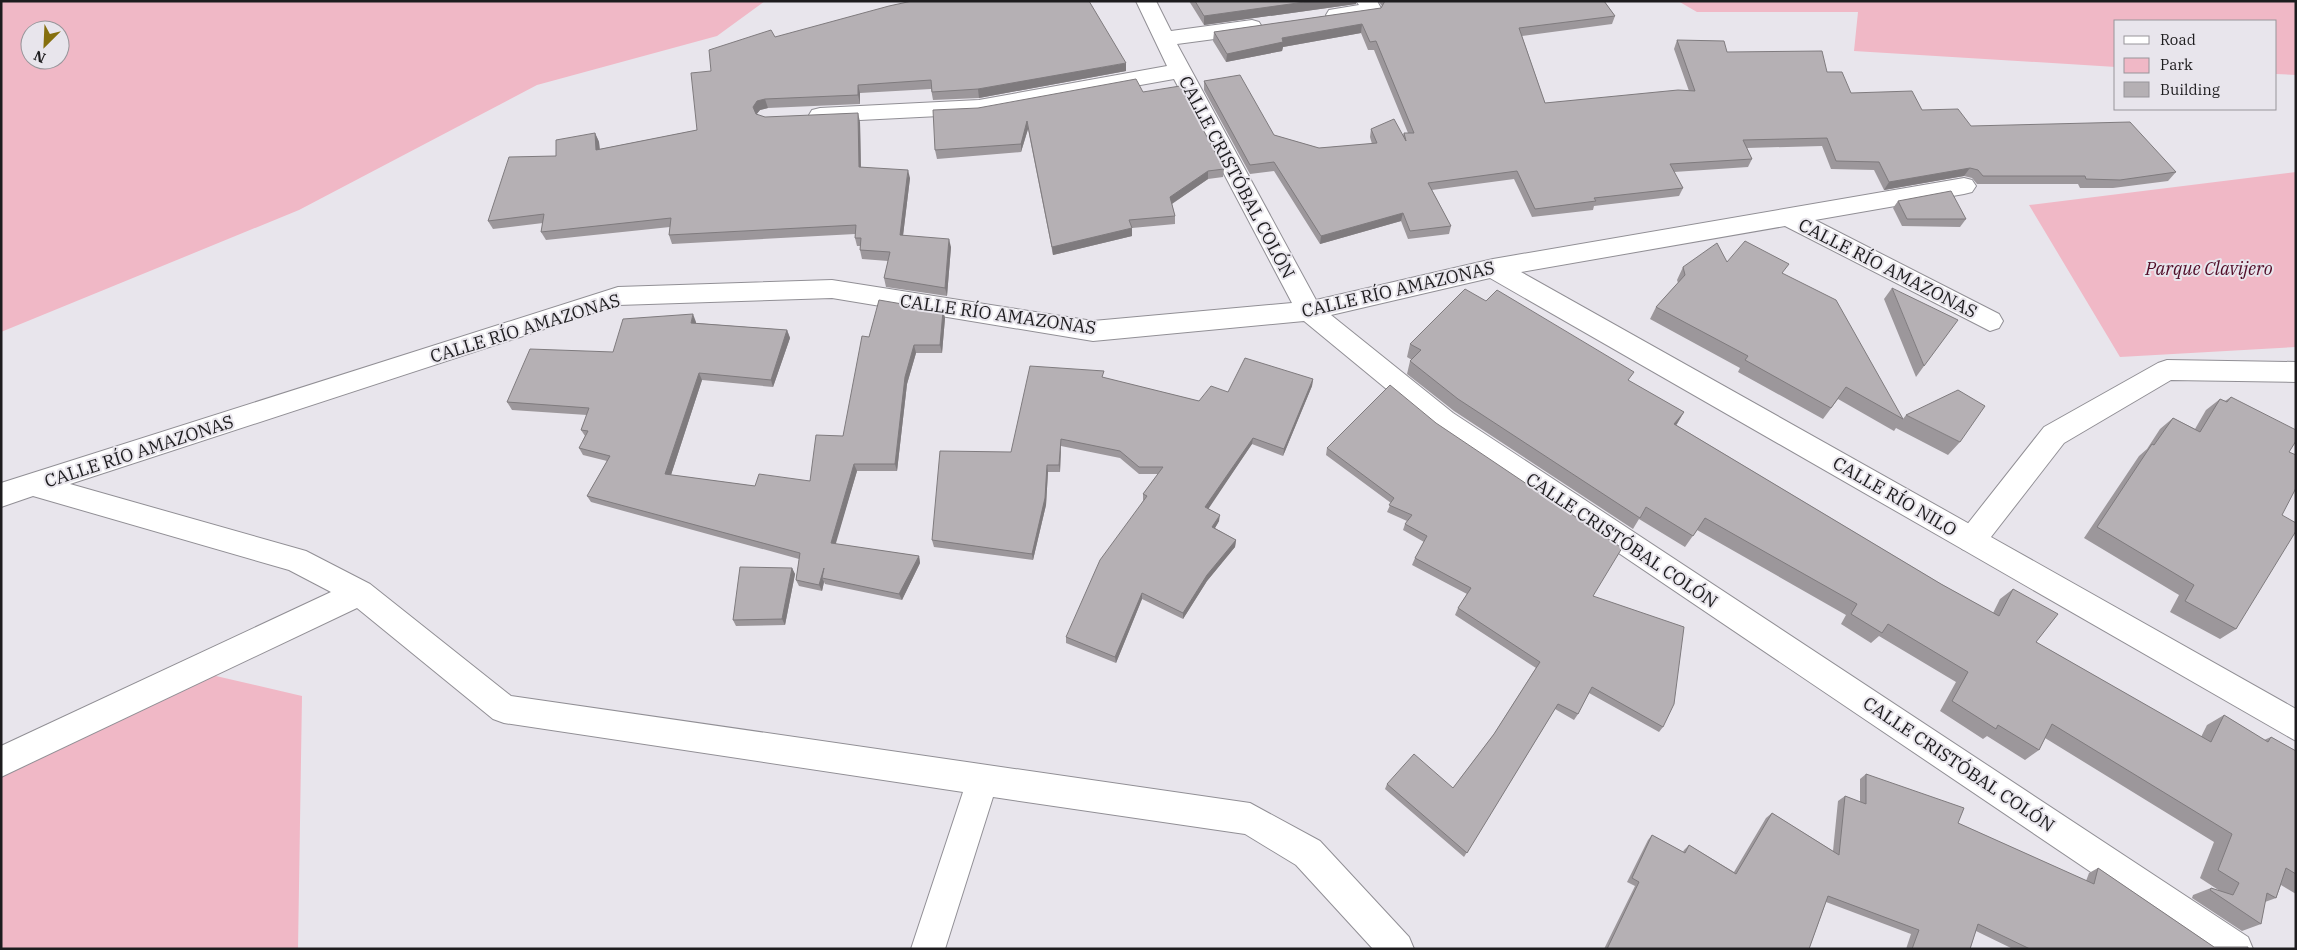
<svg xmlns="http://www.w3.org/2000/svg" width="2297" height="950" font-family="'IBM Plex Serif',serif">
  <rect width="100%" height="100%" fill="#e8e5ec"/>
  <path fill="#f0b8c6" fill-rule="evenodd" d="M1,1H765L717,36L537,85L299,210L1,332ZM30,30H60V60H30Z
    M1678,1H2296V75L2276,74V21H2116V67L1854,51L1858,12H1697Z
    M2296,172V347L2120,357L2029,205Z
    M190,670L302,696L298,949H1V751Z"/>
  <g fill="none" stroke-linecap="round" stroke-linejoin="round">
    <defs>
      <path id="street" d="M1136,1H1156L1171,31L1252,20L1259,22L1262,27L1259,32L1252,34L1177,44L1316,300L1493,259L1964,178L1972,180L1976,186L1972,192L1964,194L1815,220L1999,314L2003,321L1999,328L1990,331L1785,226L1521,272L1982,531L1986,540L1982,549L1972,552L1962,549L1490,278L1331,315L1453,413L2248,937L2253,949H2205L1435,429L1304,321L1093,341L832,298L618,305L70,484L306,551L370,584L511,696L1250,803L1320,841L1409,937L1414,949H1373L1296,865L1245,834L993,797L945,949H911L963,792L504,723L493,719L357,608L1,777V746L331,592L289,570L33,496L1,507V483L618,287L832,280L1093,321L1292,303L1174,79L979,114L820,122L812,120L809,115L812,110L820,108L979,100L1167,66Z
        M1356,1H1377L1382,10L1379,15C1364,18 1344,24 1329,20L1326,15L1329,10L1359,5Z"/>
      <path id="secondary" d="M2167,360L2296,362V382L2171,380L2064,443L1991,537L2296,709V741L1962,549L1958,540L1962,531L2044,427L2158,363Z"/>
    </defs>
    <use href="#street" stroke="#918f95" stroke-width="2"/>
    <use href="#secondary" stroke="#918f95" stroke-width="2"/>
    <use href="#street" fill="#fff" fill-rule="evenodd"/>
    <use href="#secondary" fill="#fff" fill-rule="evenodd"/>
  </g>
  <path fill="#9c979b" d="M1189,1H1356V4L1204,25Z
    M1378,1H1604L1615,16L1612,24L1522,36L1545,103L1689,91L1674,49L1677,40L1727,52L1827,72L1851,93L1922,110L1971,126L2176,172L2168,181L2113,188H2080L2078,184H1977L1972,178L1964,176L1884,190L1874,170L1831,169L1822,146L1747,148L1752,159L1748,167L1674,172L1683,188L1679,196L1594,206L1593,210L1532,217L1514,179L1432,190L1451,226L1449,234L1408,239L1401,221L1320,244L1274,171L1250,174L1204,90V81L1274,135L1319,148L1372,144L1370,137L1371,129L1403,135L1404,133H1408L1374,50H1368L1361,33L1283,47L1282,51L1226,62L1213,41L1214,32L1381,8L1382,6Z
    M775,37L1126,71L979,98L933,100L931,89L860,93V104L768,108L760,110L756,115L765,117L860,122L861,167L910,178L903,235L951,247L947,296L886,287L884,278L888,261L862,259L860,250V246H857L855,238V234L672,244L669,235L670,227L546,240L541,232L543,223L493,229L488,221L556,156L595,133L599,142L600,149L697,130L711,71Z
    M1143,92L1224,169L1223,177L1208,179L1172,204L1175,216V224L1132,228V236L1053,255L1028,129L1021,152L937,159L935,150L978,108Z
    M1898,201L1966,219L1960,227L1902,226L1893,208Z
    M1727,262L1783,274L1903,419L1906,415L1960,442L1948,455L1896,428L1894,431L1838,399L1823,419L1738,372L1740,368L1650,319L1656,307L1678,283L1677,280L1683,267Z
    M1892,288L1924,366L1916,377L1884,299Z
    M1486,301L1684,412L1676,425L1941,584L1993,613L2000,599L2013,589L2036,642L2201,737L2207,725L2224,715L2264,740L2271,737L2296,751V894L2281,885L2276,898L2265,902L2261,924L2242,931L2192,898L2193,895L2211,888L2220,891L2200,878L2214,842L2045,738L2039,750L2025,760L1987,736L1983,739L1940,711L1956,682L1879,636L1871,643L1841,624L1846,615L1697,530L1685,547L1639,519L1633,529L1454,411L1407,374L1410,361L1412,360L1407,357L1410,344Z
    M943,311L945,318L942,353H916L907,384L897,471H857L835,544L919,556L920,563L902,600L825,584L824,582L822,591L799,586L796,580L799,559L591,502L587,496L607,461L583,455L579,448L585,436L581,430L587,415L512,410L507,402L696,322V323L787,330L790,338L773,387L702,380L671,475L755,486L810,481L843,436L869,337Z
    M1105,378L1199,401L1228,392L1313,379L1312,386L1283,456L1252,444L1208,508L1219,521L1215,528L1236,540L1235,547L1207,581L1183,619L1142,599L1116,663L1066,643V637L1143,501V494L1158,474H1139L1120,458L1061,446L1060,472H1048L1046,505L1033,560L934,547L932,540L1011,452Z
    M2231,397L2289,452L2282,515L2236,629L2220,639L2170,612L2179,595L2084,538L2139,456L2147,449L2160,429L2173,418L2195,429L2206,410L2220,399L2225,401Z
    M1327,448L1593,596L1663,727L1659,732L1589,693L1578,714L1574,720L1555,709L1464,857L1385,789L1387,784L1453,788L1494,734L1536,668L1455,615L1458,608L1467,594L1412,565L1415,558L1424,542L1403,530L1405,524L1407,521L1387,512L1391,503L1326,455Z
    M792,568L795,574L785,625L736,626L733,620Z
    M1866,774L1958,823L2086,881L2089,873L2098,868L2214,947L2248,949H2013L1976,931L1970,949H1906L1911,934L1826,902L1809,949H1604L1635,886L1627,882L1648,840L1652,835L1683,852L1684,850L1689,845L1734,872L1766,818L1772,813L1833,851L1838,801L1845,796L1860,802V779Z"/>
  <path fill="#7f7b7e" d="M1312,1H1356V4L1204,25V16Z
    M1362,24L1361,33L1283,47L1282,51L1226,62L1227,54L1282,38Z
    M1126,63V71L979,98L978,89Z
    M858,85L860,93V104L858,95Z
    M765,99L768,108L760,110L755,116L753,107L757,101Z
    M858,113L860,122L861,175L859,167Z
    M1027,121L1028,129L1021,152V144Z
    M595,133L599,142L600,159L596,150Z
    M1970,168L1964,176L1884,190L1889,182Z
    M908,170L910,178L902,244L900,235Z
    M1208,171V179L1170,205V197Z
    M1403,213L1401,221L1320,244L1321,236Z
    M1132,228V236L1053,255L1052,247Z
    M949,239L951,247L947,296L945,288Z
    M943,311L945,318L942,353L940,345Z
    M693,314L696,322L695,331L691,323Z
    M787,330L790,338L773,387L771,380Z
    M914,345L916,353L907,384L897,471L895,464L905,377Z
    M699,373L702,380L669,481L665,474Z
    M1313,379L1312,386L1283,456L1284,449Z
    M1684,412L1677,424L1667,436L1674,424Z
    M1253,438L1252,444L1205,514V507Z
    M1061,439V446L1060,472L1059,465Z
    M854,464L857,471L834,550L831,543Z
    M1047,465L1048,472L1046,505L1033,560L1032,554Z
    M1220,515L1219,521L1212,533V527Z
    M1236,540L1235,547L1207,581L1183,619V613L1207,575Z
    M919,556L920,563L902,600L899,594Z
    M792,568L795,574L785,625L782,619Z
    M824,568L822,578L824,582L822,591L819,585Z
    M1142,593V599L1116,663L1115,657Z"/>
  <path fill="#b5b0b4" stroke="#7f7b7e" d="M912,1H1089L1126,63L978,89L932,92L931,80L858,85V95L765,99L757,101L753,107L756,114L765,117L858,113L859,167L908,170L900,235L949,239L945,288L884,278L890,252L860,250L861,238H855L856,225L669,235L671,218L541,232L544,214L488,221L509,157L556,156V140L595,133L596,150L697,130L691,73L711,71L709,50L771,30L775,37L889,6Z
    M1195,1H1312L1204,16Z
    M1385,1H1604L1615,16L1519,28L1545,103L1678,90L1695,91L1677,40L1724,41L1727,52L1822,51L1827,72H1842L1851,93L1912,91L1922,110L1958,109L1971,126L2130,122L2176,172L2120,180L2086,179L2085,176H1983L1978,170L1970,168L1889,182L1879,162L1836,161L1827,138L1743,140L1752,159L1670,164L1683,188L1594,198L1596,201L1535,209L1517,171L1428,183L1451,226L1410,231L1403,213L1321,236L1274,162L1250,165L1204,81L1240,75L1274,135L1319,148L1377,143L1371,129L1394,119L1406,141L1404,133H1414L1376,41L1370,42L1362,24L1282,38L1283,42L1227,54L1214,32L1381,8Z
    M1136,79L1143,92L1180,86L1224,169L1208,171L1170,197L1175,216L1129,220L1132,228L1052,247L1027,121L1021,144L935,150L933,110L978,108Z
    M1951,191L1966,219H1907L1898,201Z
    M1745,241L1789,264L1782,273L1836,300L1903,419L1846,387L1831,408L1745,360L1748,356L1656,307L1685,275L1683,267L1717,243L1727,262Z
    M1892,288L1958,320L1924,366Z
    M1465,289L1486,301L1497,290L1634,372L1628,380L1684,412L1674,424L1941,584L1999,616L2013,589L2058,614L2036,642L2211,742L2224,715L2268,742L2271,737L2296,751V874L2286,868L2276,898L2267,893L2261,924L2210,890L2211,888L2233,895L2239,883L2218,870L2232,834L2052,724L2039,750L1998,725L1996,729L1952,701L1968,672L1888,624L1882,633L1851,614L1857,604L1705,518L1693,536L1646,507L1640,518L1458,399L1410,361L1421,350L1410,344Z
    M879,300L943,311L940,345H914L905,377L895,464H854L831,543L919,556L899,594L822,578L824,568L819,585L796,580L800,553L587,496L610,456L579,448L588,431L581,430L589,408L507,402L530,349L613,352L623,319L693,314L691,323L787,330L771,380L699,373L665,474L755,486L759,474L810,481L816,435L843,436L862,336L869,337Z
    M1245,358L1313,379L1284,449L1253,438L1205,507L1220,515L1212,527L1236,540L1207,575L1183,613L1142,593L1115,657L1066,637L1100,560L1147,496L1143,494L1163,467H1139L1120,451L1061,439L1059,465H1047L1045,498L1032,554L932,540L940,451L1011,452L1030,366L1104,371L1102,377L1199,401L1211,386L1228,392Z
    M1390,385L1436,423L1622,548L1593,596L1684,627L1674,704L1663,727L1592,687L1578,714L1558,704L1467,853L1387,784L1414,754L1453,788L1494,734L1540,662L1458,608L1471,588L1415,558L1427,536L1405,524L1412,515L1389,505L1394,498L1327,448Z
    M1958,390L1985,406L1960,442L1906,415Z
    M2231,397L2296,430V441L2289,452L2296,455V488L2282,515L2296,523V531L2236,629L2185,601L2194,585L2097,527L2152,444L2154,445L2173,418L2200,432L2220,399L2227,402Z
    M740,567L792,568L782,619L733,620Z
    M1866,774L1964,808L1958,823L2094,884L2098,868L2214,947H2248V949H2030L1978,924L1970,949H1912L1919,930L1828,896L1809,949H1607L1639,882L1632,878L1652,835L1685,853L1689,845L1736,874L1772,813L1839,855L1845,796L1866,804Z"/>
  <g text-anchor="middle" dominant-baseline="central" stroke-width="4" stroke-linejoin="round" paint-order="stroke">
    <g font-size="18" fill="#1d1c1e" stroke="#e8e5ec">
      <text transform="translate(1237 177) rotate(62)">CALLE CRISTÓBAL COLÓN</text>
      <text transform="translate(1888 268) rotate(27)">CALLE RÍO AMAZONAS</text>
      <text transform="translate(1398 289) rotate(-13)">CALLE RÍO AMAZONAS</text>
      <text transform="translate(998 314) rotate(8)">CALLE RÍO AMAZONAS</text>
      <text transform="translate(525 328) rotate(-17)">CALLE RÍO AMAZONAS</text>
      <text transform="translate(139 451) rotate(-18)">CALLE RÍO AMAZONAS</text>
      <text transform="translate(1895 496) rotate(30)">CALLE RÍO NILO</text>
      <text transform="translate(1622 540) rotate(34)">CALLE CRISTÓBAL COLÓN</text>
      <text transform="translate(1959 764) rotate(34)">CALLE CRISTÓBAL COLÓN</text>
    </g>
    <g font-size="18" font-style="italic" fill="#500c27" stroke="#e8e5ec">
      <text x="2209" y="268">Parque Clavijero</text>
    </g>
  </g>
  <rect width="2297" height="950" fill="none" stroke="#1d1c1e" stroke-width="5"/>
  <rect x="2114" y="20" width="162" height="90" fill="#e8e5ec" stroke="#97959a"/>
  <rect x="2124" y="36" width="25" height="8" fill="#ffffff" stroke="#97959a"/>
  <text x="2160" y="45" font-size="15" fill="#1d1c1e">Road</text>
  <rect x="2124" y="58" width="25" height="15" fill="#f0b8c6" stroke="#97959a"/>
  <text x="2160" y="70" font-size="15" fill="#1d1c1e">Park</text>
  <rect x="2124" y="82" width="25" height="15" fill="#b5b0b4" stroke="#97959a"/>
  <text x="2160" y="95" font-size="15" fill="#1d1c1e">Building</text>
  <g transform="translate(45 45) rotate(204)"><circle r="24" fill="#e8e5ec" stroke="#97959a"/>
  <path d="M0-4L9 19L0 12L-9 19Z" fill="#866f0e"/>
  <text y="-8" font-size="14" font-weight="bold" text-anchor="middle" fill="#1d1c1e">N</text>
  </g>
</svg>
